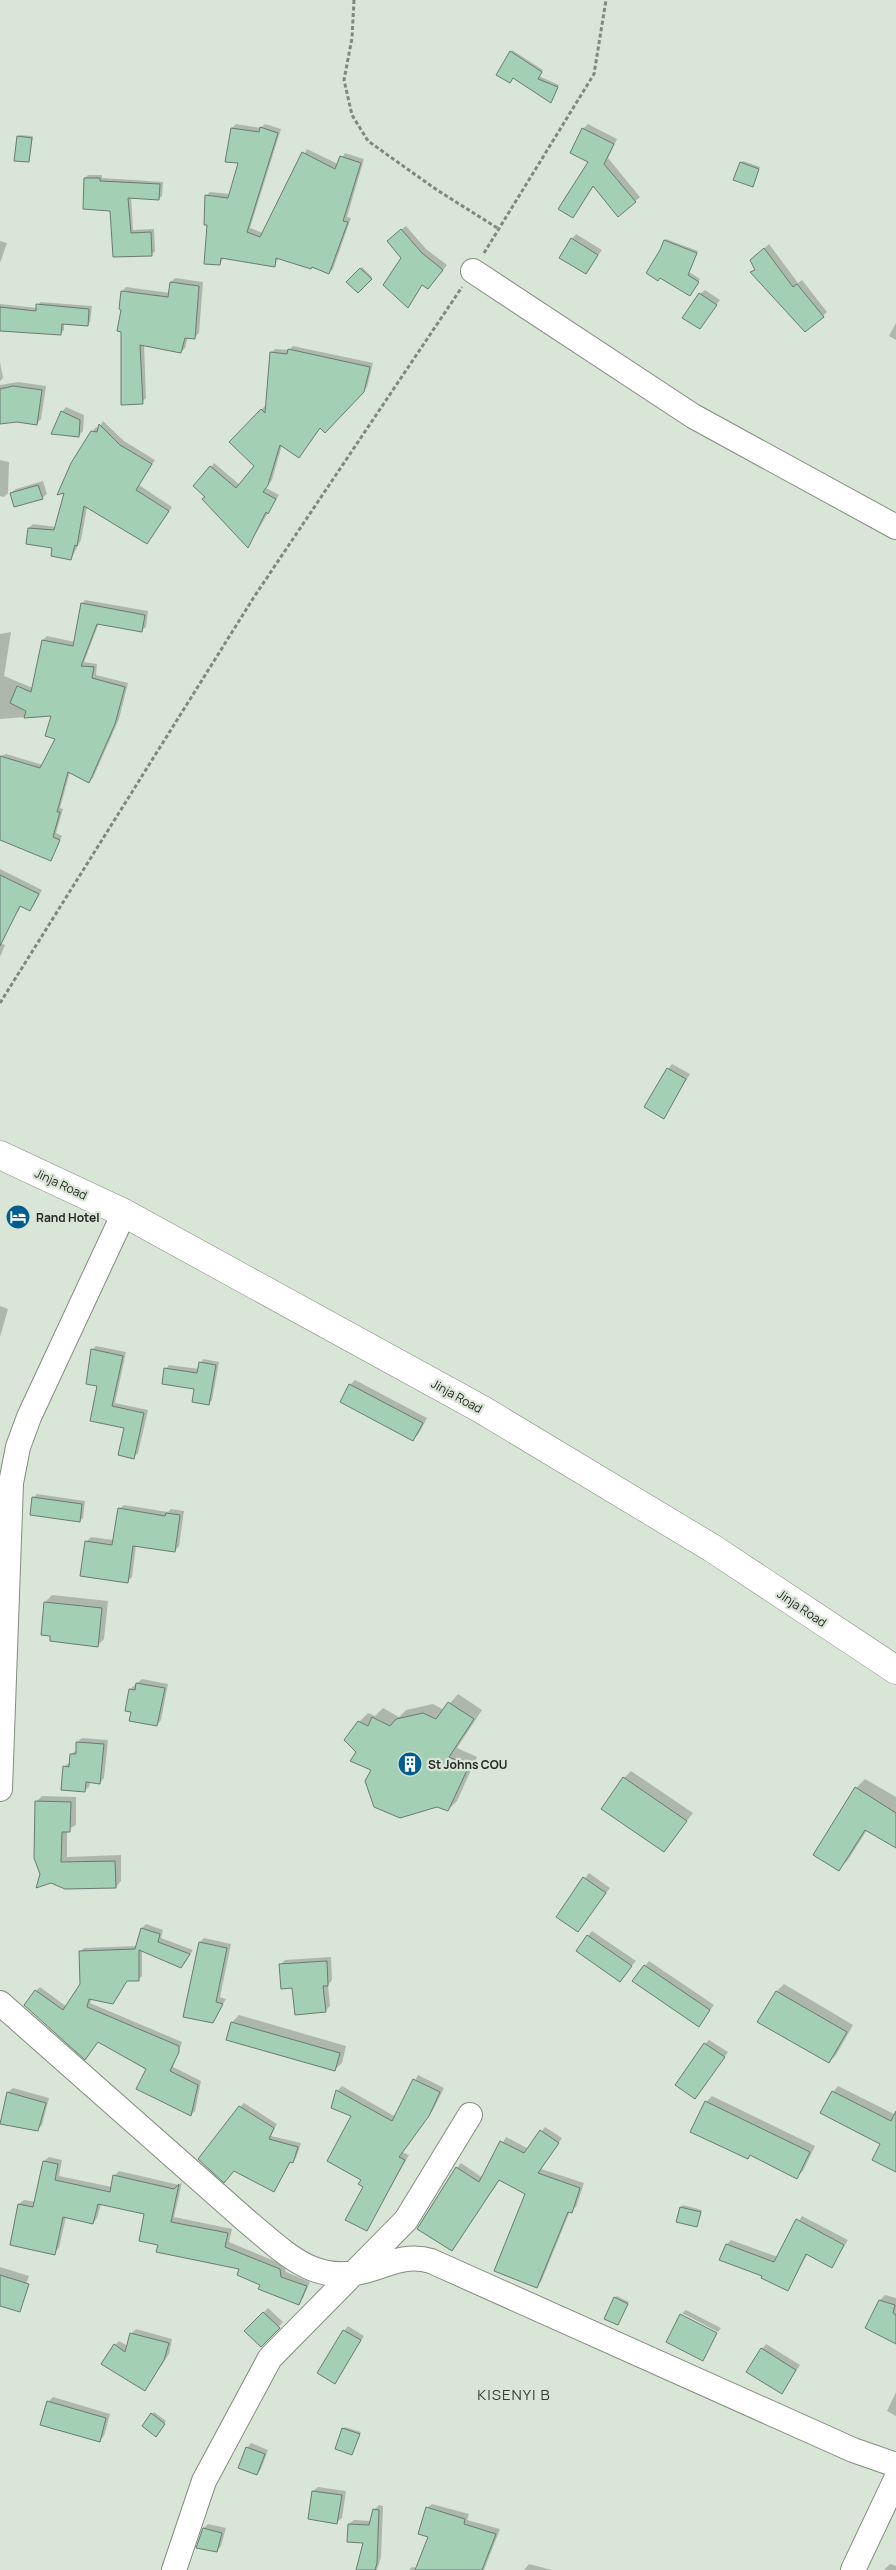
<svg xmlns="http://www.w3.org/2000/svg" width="896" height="2570" font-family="Manrope,sans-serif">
  <rect width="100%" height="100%" fill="#d9e5d6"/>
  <path fill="#0003" d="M512,50L543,70L539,76L559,85L552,100L511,52Z
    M236,124L261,128L265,124L281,129L250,228L263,233L307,149L338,164L345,153L364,159L347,217L351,218L333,269L329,273L279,258L274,266L224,257L220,264L208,224L206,196L210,192L231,194L240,162L232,128Z
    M588,124L617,139L608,158L640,197L619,215L594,186L573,216L590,161L583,129Z
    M20,135L33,136L29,161L18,137Z
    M743,161L760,167L753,185L741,163Z
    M88,175H102V178L163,182L162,196L158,199L131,197L133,230L154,229L155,251L152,254L114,256L111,210L85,178Z
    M406,226L426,249L447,265L432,284H423L408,306L402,258L392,237Z
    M576,234L602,250L585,273L572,239Z
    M666,239L698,251L689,272L700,279L690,295L662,250Z
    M0,241L7,243L0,263Z
    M769,244L798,283L802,280L827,312L823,316L752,272L756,269L751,261Z
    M362,267L372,277L358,291L348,282Z
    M175,278L203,282L199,333L195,337H188L185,348L181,352L144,344L146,398L142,402L122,291L126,287L170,293L171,282Z
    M705,290L720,300L699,328L700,294Z
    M40,302L92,306L90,322L87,325L64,323V330L61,333L0,330V304L37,308Z
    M896,323V340L889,336Z
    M293,346L373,363L367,387L325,432L320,427L299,456L282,445L272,480L266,488L279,495L248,546L207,496L211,467L214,463L240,485L256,466L230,442L265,406L267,407L271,353L275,349L289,350Z
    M0,362L3,378L0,381Z
    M18,382L46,386L41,419L37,423L17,420L0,423V385Z
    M66,407L84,415L83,431L78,436L62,412Z
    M103,421L124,441L155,460L139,485L172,507L151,538L87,507L81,540L71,559L29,528L33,524L56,527L92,432L96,427L99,428Z
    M0,460L9,462L8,493L4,497L0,496Z
    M43,481L47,494L42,498L11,493L16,489Z
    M85,600L148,611L146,627L142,630L99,623L84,662L97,664L96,675L128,683L119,719L93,778L89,781L70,772L60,808L63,809L56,833L62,836L51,859L0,827V756L6,754L43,765L56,738L53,715L0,719V634L11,632L4,676L33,688L43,640L47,636L75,642L82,604Z
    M0,869L42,890L34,905L30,909L22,905L9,925L0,920Z
    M0,943L5,945L0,957Z
    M672,1064L690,1074L664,1117L668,1069Z
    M0,1306L8,1309L0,1337Z
    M96,1346L126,1352L115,1403L148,1410L138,1453L134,1457L126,1427L91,1420L99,1385L92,1350Z
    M203,1359L219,1362L212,1400L209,1404L195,1388L166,1369L169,1365L199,1369Z
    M355,1380L427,1418L418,1435L413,1439L350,1385Z
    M37,1494L85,1501L83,1518L79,1521L33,1498Z
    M124,1505L168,1512L171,1509L184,1511L179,1546L175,1551L136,1545L132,1577L128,1581L87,1541L91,1537L114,1540L119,1509Z
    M52,1595L108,1601L104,1639L98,1645L45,1602Z
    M142,1679L168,1684L161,1720L157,1725L127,1710L130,1689Z
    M458,1694L482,1710L457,1748L477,1757L457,1801L448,1810L373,1769L357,1751L359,1722L368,1713L375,1716L383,1708L399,1717L406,1710L433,1704L444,1710Z
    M82,1738L108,1740L104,1778L100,1783L90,1782L89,1787L84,1791L64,1767L70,1762L71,1754L77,1750V1742Z
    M631,1771L693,1813L664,1851L624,1778Z
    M865,1779L896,1797V1847L867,1830L848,1860L839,1869L856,1788Z
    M42,1796L76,1797V1825L67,1830V1857L121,1855V1881L116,1887L42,1874L36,1802Z
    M589,1873L610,1888L578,1930L558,1916Z
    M146,1924L163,1930L161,1938L193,1950L185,1963L181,1967L142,1951V1976L138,1980L128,1979L116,1998H92L90,2003L182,2042L173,2067L201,2081L195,2111L191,2115L147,2068L99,2040L36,1991L40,1987L67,2007L81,1985L80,1952L84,1948L137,1946L142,1928Z
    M592,1931L636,1961L620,1980L588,1936Z
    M204,1938L231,1944L220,1997L226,1999L212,2022L200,1942Z
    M331,1957L332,1980L328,1985L330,2006L325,2011L293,1987L281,1964L285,1960Z
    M649,1961L714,2005L698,2026L645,1966Z
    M784,1984L853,2025L836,2055L829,2062L759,2021L777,1991Z
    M239,2015L346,2046L342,2063L334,2070L232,2022Z
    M709,2040L728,2052L695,2098L705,2044Z
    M418,2075L444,2088L433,2110L402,2152L409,2155L367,2229L364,2186L352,2116L337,2091L342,2086L396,2117Z
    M838,2086L896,2115V2171L882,2143L833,2092Z
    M13,2088L49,2098L42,2125L37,2130L0,2123L8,2092Z
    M712,2096L815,2146L803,2171L796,2177L752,2154L748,2158L706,2102Z
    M244,2103L277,2124L271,2136L301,2143L296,2158L291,2161L274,2191L240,2107Z
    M545,2127L562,2138L541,2169L584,2183L576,2207L570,2211L541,2282L536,2286L527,2193L500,2179L452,2250L457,2168L461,2163L483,2178L506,2137L529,2149Z
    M49,2157L62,2160L59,2176L112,2187L114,2176L119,2171L179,2185L182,2182L174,2217L232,2229L229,2242L284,2265L286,2272L310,2282L303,2298L299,2303L262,2284L241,2268L159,2245L146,2213L101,2204L97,2218L93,2223L66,2217L59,2248L54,2253L19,2204L24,2200L36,2202L44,2161Z
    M683,2205L702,2210L696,2226L681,2207Z
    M802,2216L848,2240L832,2266L808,2253L788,2290L763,2275L727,2244L731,2240L778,2257Z
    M0,2267L29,2276L19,2302L0,2305Z
    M885,2295L896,2298V2343L879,2301Z
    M617,2296L629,2302L618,2323L615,2298Z
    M268,2308L283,2322L261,2345L246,2331Z
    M686,2310L721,2328L718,2332L682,2313Z
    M681,2315L717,2334L702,2359Z
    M348,2326L364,2336L335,2382L344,2331Z
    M136,2329L172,2339L169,2354L145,2390L115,2345L119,2341L128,2346L131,2334Z
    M766,2344L800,2365L782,2392L762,2349Z
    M896,2392V2416L887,2411Z
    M53,2397L110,2414L104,2436L100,2440L48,2402Z
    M154,2412L166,2421L158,2433L152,2414Z
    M345,2427L361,2432L352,2453L343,2429Z
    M251,2443L268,2450L261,2469L257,2474L247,2448Z
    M318,2487L346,2491L342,2518L337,2522L313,2491Z
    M432,2504L469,2514L467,2520L500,2529L484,2570H409L412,2567L417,2568L429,2536L427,2508Z
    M379,2505L383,2506L381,2557L377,2570H357L365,2542L349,2524L354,2520L371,2521L374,2510Z
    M208,2524L226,2528L221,2546L217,2551L204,2528Z
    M529,2564L552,2570H524Z
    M890,2564L896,2566V2570H884Z"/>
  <path fill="#a3cfb5" stroke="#6b7b72" d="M510,51L542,72L538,79L558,87L551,103L513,78L510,83L496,75Z
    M260,127L278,133L247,232L260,237L302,152L335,169L340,156L361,163L343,221L348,222L329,274L312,267L311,269L276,258L275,267L221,258L220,265L204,264L207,225H204L205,195L228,198L238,163L225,162L231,128L259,132Z
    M582,128L614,144L604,164L636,202L618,217L593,186L573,218L558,209L588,162L570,153Z
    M17,136L32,138L29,162L14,161Z
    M740,162L759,169L753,187L733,180Z
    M84,178H100V181L160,184L159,200L128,198L131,233L151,232L152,256L113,257L110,211L83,209Z
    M401,229L422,253L443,270L428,289L422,285L408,308L383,285L401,258L387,241Z
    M571,238L598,255L586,274L559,258Z
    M664,240L697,253L688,275L699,282L690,296L660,278L658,281L646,273L660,250Z
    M764,248L793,287L797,284L824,317L805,332L750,272L755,270L750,260Z
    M360,268L372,279L358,293L346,282Z
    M170,282L199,286L195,339L185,338L181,353L140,345L143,404L121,405V332L117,331L121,310L119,309L121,291L168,297Z
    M699,293L717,305L700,329L682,318Z
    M36,304L89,309L88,326L62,324L61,335L0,331V307L36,311Z
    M288,349L370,367L364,392L325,433L320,428L299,458L280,445L268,485L263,492L276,499L268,514L266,512L248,548L202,499L205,497L193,486L210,466L236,488L254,466L229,442L261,409L265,413L270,352L287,354Z
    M13,386L42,390L37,425L17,422L0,424V389Z
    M61,411L80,420L79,437L51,434Z
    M99,424L120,445L152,464L136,490L169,511L147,544L84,506L77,546L75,545L71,560L51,556L52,548L26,544L28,528L54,530L64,493L57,495L71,463L91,431L97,432Z
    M38,485L43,499L14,507L10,493Z
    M81,603L145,615L142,632L97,624L81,666L94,667L92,678L125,687L115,724L89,783L68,772L57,812H60L53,837L60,840L51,861L0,840V756L40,768L55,739L45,736L51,716L24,718L26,711L10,703L17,686L31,692L42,640L73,646Z
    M0,875L39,894L30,911L20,906L0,946Z
    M667,1068L686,1079L664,1119L644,1107Z
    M91,1349L123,1356L112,1406L144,1413L134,1459L118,1455L124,1428L90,1421L97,1386L86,1384Z
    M199,1362L216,1365L209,1405L192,1402L194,1389L162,1384L164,1368L197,1373Z
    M349,1384L423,1423L413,1441L340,1402Z
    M32,1497L82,1504L80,1522L30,1515Z
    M118,1508L165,1516L166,1513L180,1515L175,1552L133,1546L128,1583L80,1576L85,1541L112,1545Z
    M44,1602L102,1608L98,1647L50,1641V1636L41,1635Z
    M136,1683L165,1688L157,1726L129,1721L131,1712L125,1711L129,1689L135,1690Z
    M448,1702L474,1719L449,1757L469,1766L448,1811L437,1807L400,1818L374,1807L365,1781L371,1770L350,1761L356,1752L344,1740L358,1721L368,1726L372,1717L390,1726L396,1719L423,1713L436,1719Z
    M76,1742L104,1744L100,1784L86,1782L85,1792L61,1790L63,1766L69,1767L70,1754H76Z
    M623,1777L687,1821L664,1852L601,1809Z
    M855,1787L896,1813V1848L865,1830L839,1871L813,1855Z
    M35,1801L71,1802L70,1832H62L61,1862L115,1861L116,1888L65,1889L51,1883L36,1888L40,1874L34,1858Z
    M583,1877L606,1893L578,1932L556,1917Z
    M141,1928L160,1934L158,1942L190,1954L181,1968L139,1950V1981H127L113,2004L89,1999L87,2007L179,2046V2052L170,2071L198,2085L191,2116L136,2089L146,2069L98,2042L85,2060L24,2005L35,1990L63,2010L80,1984L79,1951L135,1949Z
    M587,1935L632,1966L620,1982L576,1951Z
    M199,1942L227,1948L216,2002L223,2004L213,2023L183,2017Z
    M327,1961L328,1986H323L326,2012L295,2015L292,1988L281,1989L279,1964Z
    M644,1965L710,2010L699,2027L632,1981Z
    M776,1991L847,2032L829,2063L757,2022Z
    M231,2022L340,2053L335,2071L226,2040Z
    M704,2043L725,2057L695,2099L675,2085Z
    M413,2079L440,2092L429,2116L399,2157L405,2160L367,2231L345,2220L363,2187L358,2184L361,2180L327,2161L351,2116L331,2108L336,2090L392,2121Z
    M832,2091L891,2121L896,2111V2172L872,2160L880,2144L820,2113Z
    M7,2092L46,2103L38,2131L0,2124Z
    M705,2101L810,2152L797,2179L750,2155L748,2159L690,2132Z
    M239,2106L274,2128L269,2139L298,2147L293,2163L290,2162L274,2192L234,2171L224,2183L198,2159Z
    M540,2130L559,2143L538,2173L580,2188L572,2213L568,2212L537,2288L494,2271L525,2194L499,2180L452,2251L417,2229L456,2167L479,2182L500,2141L524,2153Z
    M43,2161L58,2164L55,2180L110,2192L113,2175L174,2189L179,2184L171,2222L228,2233L225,2247L280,2269L281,2277L307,2286L299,2305L258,2289L260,2285L237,2275L239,2269L156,2252L158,2245L139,2241L144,2214L98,2204L93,2224L63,2217L55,2255L10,2245L18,2204L33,2207Z
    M680,2207L701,2212L697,2227L676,2222Z
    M796,2219L844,2245L832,2268L806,2254L788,2291L761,2278L762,2276L719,2260L726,2244L774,2262Z
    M0,2275L29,2284L20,2312L0,2306Z
    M614,2297L628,2304L618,2325L604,2319Z
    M879,2300L895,2305L893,2313L896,2315V2344L865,2328Z
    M263,2312L280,2328L261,2347L244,2331Z
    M680,2314L717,2333L703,2361L666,2342Z
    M343,2330L361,2340L335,2384L317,2373Z
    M130,2333L169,2343L164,2360L145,2391L101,2364L114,2344L125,2352Z
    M761,2348L796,2370L782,2394L746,2372Z
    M47,2401L106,2418L100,2442L40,2425Z
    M151,2413L165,2424L156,2437L142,2426Z
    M342,2428L360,2434L352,2455L335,2449Z
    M246,2447L265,2454L257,2475L238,2468Z
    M312,2491L342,2495L337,2524L308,2519Z
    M426,2507L465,2519L464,2524L496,2534L482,2570H415L428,2537L418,2534Z
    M373,2509L379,2510L377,2563L375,2570H356L363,2543L347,2542L348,2524L369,2525Z
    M203,2528L222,2533L217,2552L196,2548Z"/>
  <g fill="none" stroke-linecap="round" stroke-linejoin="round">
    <defs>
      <path id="street" d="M473,271L693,416L896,527
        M0,1789L11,1483L18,1447L29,1417L124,1213
        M0,2003L249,2223C290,2257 318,2288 375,2268C394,2261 411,2255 431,2261L853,2450L896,2465
        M174,2570L204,2481L270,2358L406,2220L470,2115
        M853,2570L896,2479"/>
      <path id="primary" d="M0,1155L124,1213L481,1409L712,1548L896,1670"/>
    </defs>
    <use href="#street" stroke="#828d7f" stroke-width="26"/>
    <use href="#primary" stroke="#828d7f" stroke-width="29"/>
    <path stroke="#80897e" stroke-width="3" stroke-dasharray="4 2.5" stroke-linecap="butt" d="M354,0L352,38L344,80L352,115L368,141L437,190L499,229
      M484,253L594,74L606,0
      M0,1003L254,597L462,287"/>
    <use href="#street" stroke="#fff" stroke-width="24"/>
    <use href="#primary" stroke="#fff" stroke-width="28"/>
  </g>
  <defs>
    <symbol id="hotel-disc" viewBox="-11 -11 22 22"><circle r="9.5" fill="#005e8f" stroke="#d9e5d6"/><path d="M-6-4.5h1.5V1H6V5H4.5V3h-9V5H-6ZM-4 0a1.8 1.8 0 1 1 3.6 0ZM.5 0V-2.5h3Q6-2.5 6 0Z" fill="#fff"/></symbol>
    <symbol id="building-disc" viewBox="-11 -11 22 22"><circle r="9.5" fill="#005e8f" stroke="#d9e5d6"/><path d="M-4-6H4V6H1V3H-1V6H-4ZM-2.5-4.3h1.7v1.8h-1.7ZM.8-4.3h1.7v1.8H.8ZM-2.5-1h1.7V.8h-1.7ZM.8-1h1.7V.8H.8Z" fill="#fff"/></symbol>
  </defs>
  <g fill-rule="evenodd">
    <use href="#hotel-disc" x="4" y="1203" width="28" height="28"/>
    <use href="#building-disc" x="396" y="1750" width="28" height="28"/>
  </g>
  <g text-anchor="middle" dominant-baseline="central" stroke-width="4.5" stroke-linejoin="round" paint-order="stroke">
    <g font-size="12" fill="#242822" stroke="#d9e5d6">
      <text transform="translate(61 1184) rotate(25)">Jinja Road</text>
      <text transform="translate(457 1396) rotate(29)">Jinja Road</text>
      <text transform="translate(802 1608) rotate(34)">Jinja Road</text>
    </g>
    <g font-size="12" font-weight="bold" fill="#242822" stroke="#d9e5d6" text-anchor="start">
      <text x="36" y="1217">Rand Hotel</text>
      <text x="428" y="1764">St Johns COU</text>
    </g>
    <g font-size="15" letter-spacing="1" fill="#343d31" stroke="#d9e5d6">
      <text x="514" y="2394">KISENYI B</text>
    </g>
  </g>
</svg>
